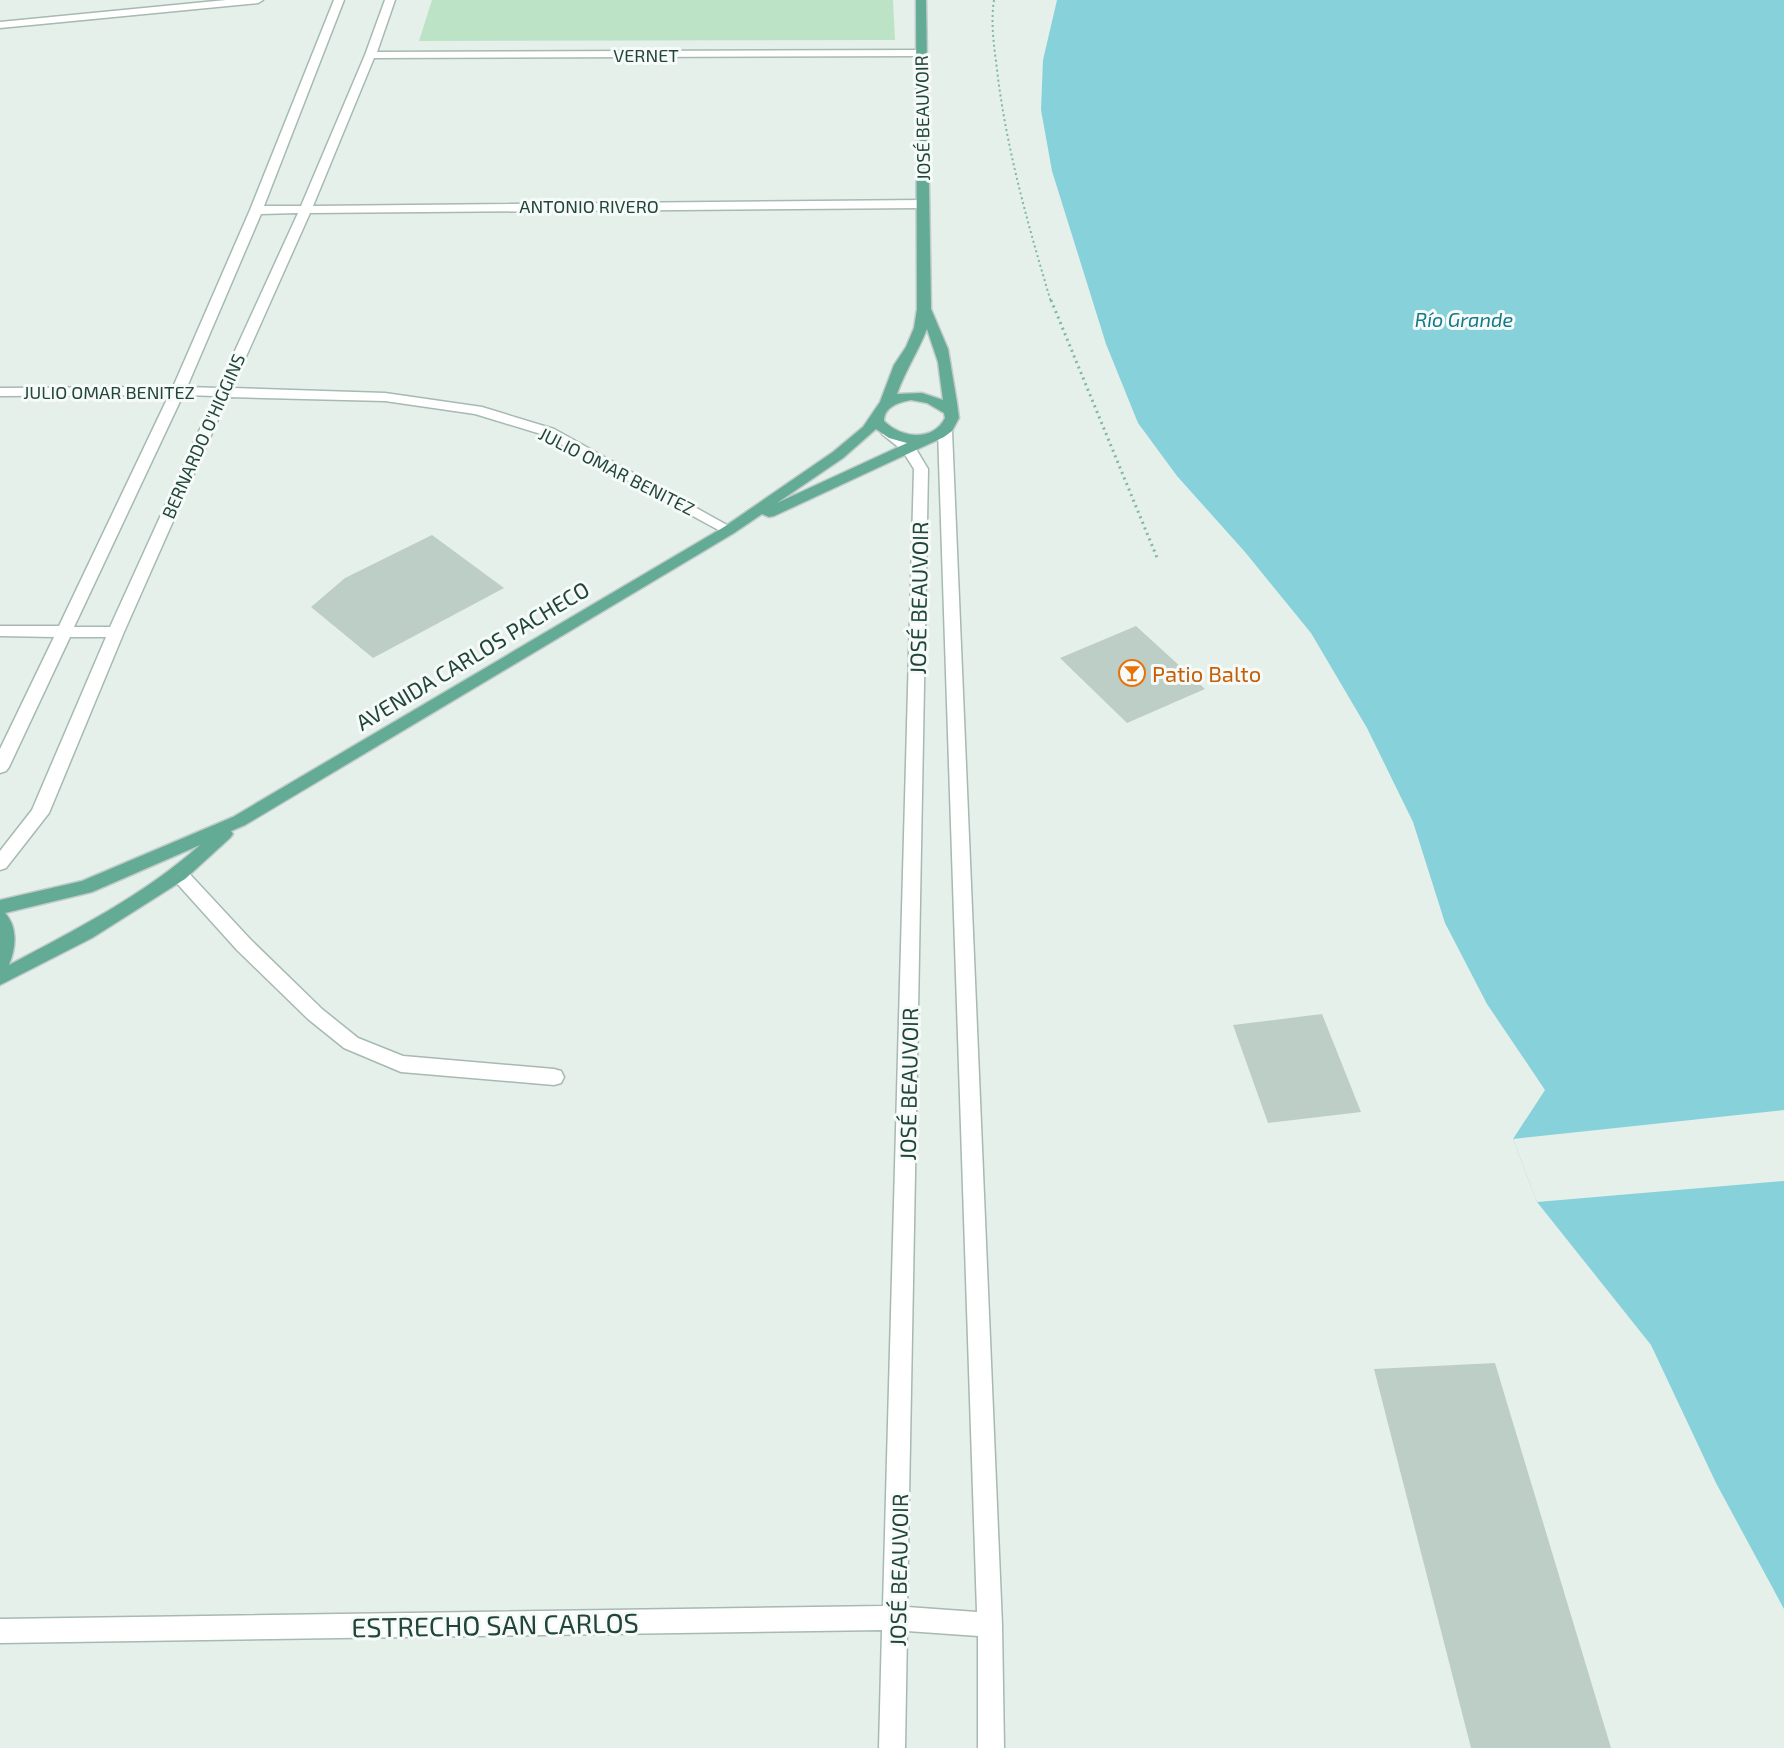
<svg xmlns="http://www.w3.org/2000/svg" width="1784" height="1748" font-family="'Exo 2',sans-serif">
  <rect width="100%" height="100%" fill="#e5f0eb"/>
  <path fill="#bce3c5" d="M432,0H893L895,40L419,41Z"/>
  <path fill="#87d1db" d="M1057,0H1784V1609L1716,1483L1651,1345L1537,1202L1513,1139L1545,1090L1487,1004L1445,923L1413,822L1367,728L1311,633L1245,552L1177,476L1138,423L1106,344L1052,171L1041,110L1043,60Z"/>
  <path fill="#e5f0eb" d="M1784,1110V1181L1537,1202L1513,1139Z"/>
  <path fill="#bdcec6" d="M432,535L504,588L373,658L311,607L345,578Z
    M1136,626L1205,689L1127,723L1060,658Z
    M1322,1014L1361,1112L1268,1123L1233,1025Z
    M1495,1363L1611,1748H1471L1374,1369Z"/>
  <g fill="none" stroke-linecap="round" stroke-linejoin="round">
    <defs>
      <path id="minor" d="M226,0H263L258,3L0,28V22Z
        M334,0H344L264,206H301L365,55L385,0H395L377,52L921,50L926,53L921,56L374,58L313,206L923,200L929,204L923,208L310,213L232,388L385,393L482,407L554,429L736,530L729,535L724,533L544,435L475,414L385,401L228,397L124,632L49,813L6,868L0,870V851L32,810L106,637H70L9,767L6,771L0,773V749L54,637L0,636V626H59L169,395L0,396V388L173,387L250,210ZM298,213L218,388L187,387L261,214ZM183,395L215,396L110,627H74Z
        M945,427L952,431L1002,1625L1004,1748H978V1636L907,1631L905,1748H879L882,1630L0,1643V1619L883,1606L914,469L902,450L882,434L889,430L913,444L928,469L907,1607L977,1612L938,431Z
        M179,867L185,869L251,940L322,1009L358,1038L403,1056L554,1069L561,1071L564,1077L561,1083L554,1085L401,1072L344,1048L308,1019L237,950L173,879L170,874L173,869Z"/>
      <path id="major" d="M916,0H926L931,309L948,349L957,403L959,418L952,431L944,437L774,516L769,517L762,514L734,533L245,825L231,831L233,834L230,838L185,879L92,938L0,985V900L82,881L233,817L724,527L833,452L863,427L880,402L894,365L906,347L914,328L917,309ZM927,329L938,362L943,400L922,393L897,394C905,371 918,352 927,329ZM911,400L927,403L944,413L945,418C933,442 901,438 884,421C884,407 899,402 911,400ZM876,429L889,438L907,443L777,503L843,458ZM200,845C144,895 75,930 9,965C16,948 18,927 5,913L92,892Z"/>
    </defs>
    <use href="#minor" stroke="#a6b9b2" stroke-width="3"/>
    <use href="#major" stroke="#c1cbc8" stroke-width="3"/>
    <path stroke="#81b7a5" stroke-width="2" stroke-dasharray="2 3" stroke-linecap="butt" d="M994,0C990,26 995,51 998,78C1008,155 1029,228 1051,302"/>
    <path stroke="#81b7a5" stroke-width="3" stroke-dasharray="2 4" stroke-linecap="butt" d="M1051,300L1158,560"/>
    <use href="#minor" fill="#fff" fill-rule="evenodd"/>
    <use href="#major" fill="#64ab96" fill-rule="evenodd"/>
  </g>
  <defs>
    <symbol id="bar-ring" viewBox="-11 -11 22 22"><circle r="9.5" fill="#f6fbf9" stroke="#e8710a" stroke-width="1.5"/><path d="M-6-5H6L.8 .8V4.5H3.5V6h-7V4.5H-.8V.8Z" fill="#e8710a"/></symbol>
  </defs>
  <g fill-rule="evenodd">
    <use href="#bar-ring" x="1117" y="658" width="30" height="30"/>
  </g>
  <g text-anchor="middle" dominant-baseline="central" stroke-width="6" stroke-linejoin="round" paint-order="stroke">
    <g font-size="18" fill="#21453a" stroke="#f6fbf9">
      <text x="646" y="55">VERNET</text>
      <text transform="translate(922 118) rotate(-91)">JOSÉ BEAUVOIR</text>
      <text x="589" y="206">ANTONIO RIVERO</text>
      <text x="109" y="392">JULIO OMAR BENITEZ</text>
      <text transform="translate(203 436) rotate(-66)">BERNARDO O'HIGGINS</text>
      <text transform="translate(617 471) rotate(27)">JULIO OMAR BENITEZ</text>
    </g>
    <g font-size="20" font-style="italic" fill="#12798a" stroke="#f6fbf9">
      <text x="1464" y="319">Río Grande</text>
    </g>
    <g font-size="22" fill="#21453a" stroke="#f6fbf9">
      <text transform="translate(918 598) rotate(-89)">JOSÉ BEAUVOIR</text>
      <text transform="translate(472 655) rotate(-31)">AVENIDA CARLOS PACHECO</text>
      <text transform="translate(908 1084) rotate(-89)">JOSÉ BEAUVOIR</text>
      <text transform="translate(898 1570) rotate(-89)">JOSÉ BEAUVOIR</text>
    </g>
    <g font-size="22" fill="#c56008" stroke="#f6fbf9" text-anchor="start">
      <text x="1152" y="673">Patio Balto</text>
    </g>
    <g font-size="27" fill="#21453a" stroke="#f6fbf9">
      <text transform="translate(495 1624) rotate(-1)">ESTRECHO SAN CARLOS</text>
    </g>
  </g>
</svg>
